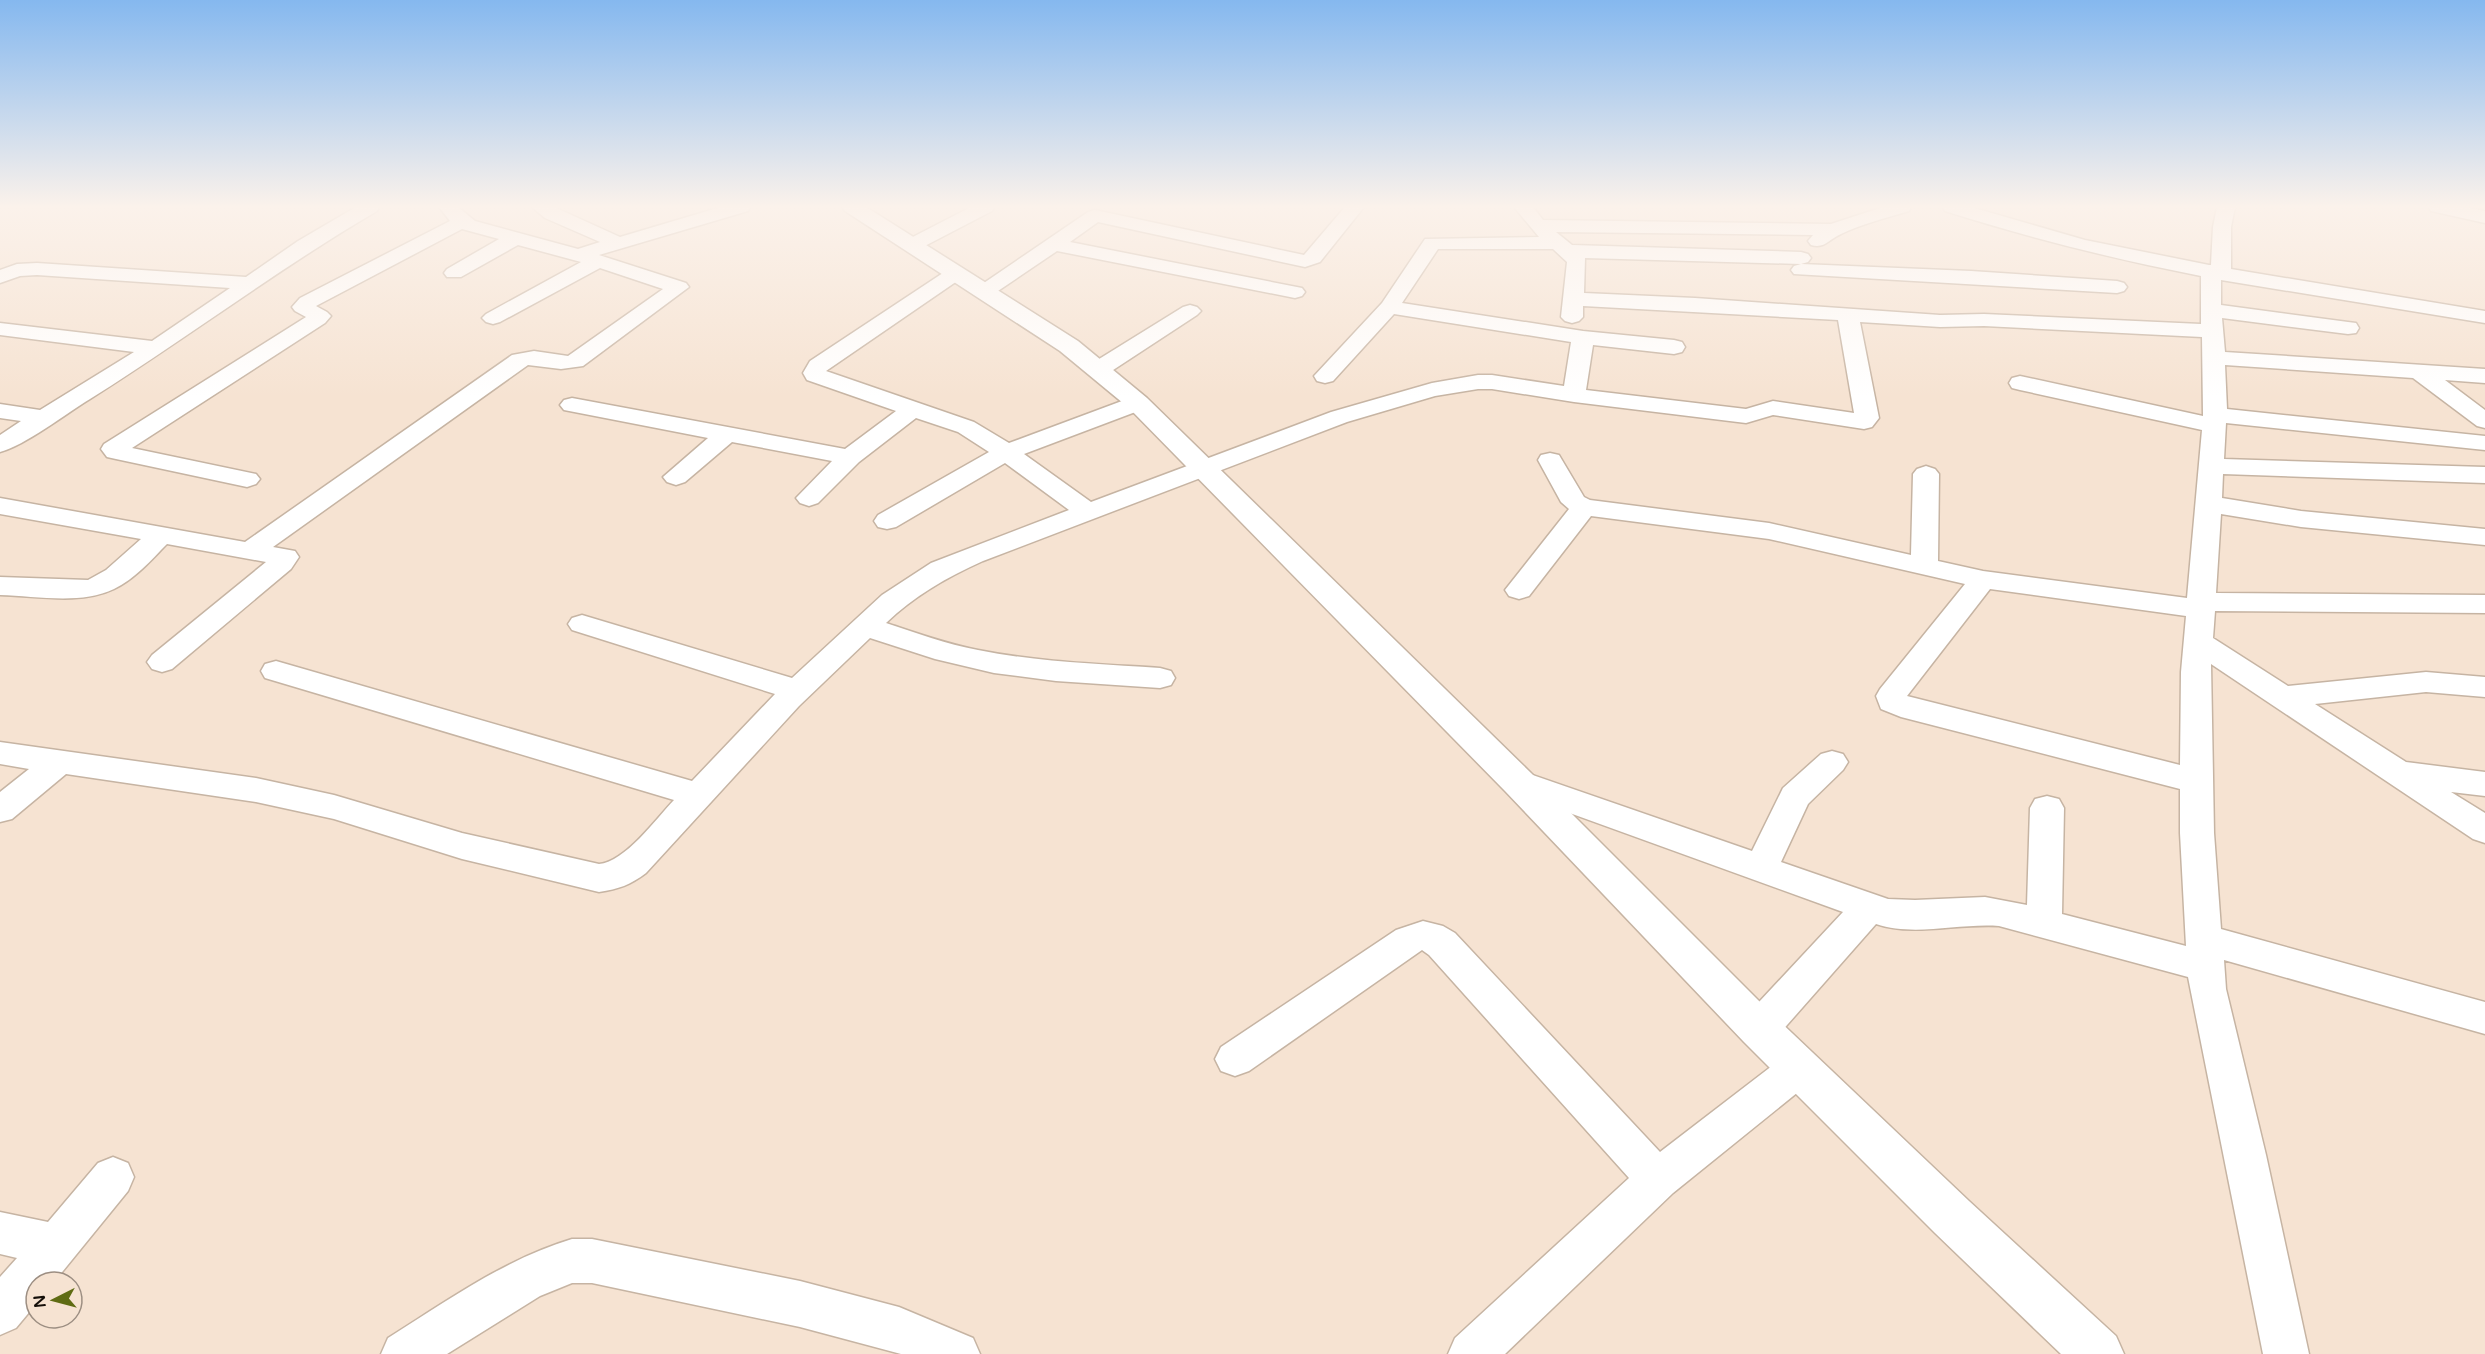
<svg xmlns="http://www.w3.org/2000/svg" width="2485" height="1354" font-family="'Varela Round',sans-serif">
  <rect width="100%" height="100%" fill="#f6e3d2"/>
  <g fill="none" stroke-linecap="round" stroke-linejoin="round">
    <defs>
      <path id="minor" d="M356,207H379L377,211C278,269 187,338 90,399C67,413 24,446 0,452V435L21,421L0,418V404L40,410L134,352L0,335V323L152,341L230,288L37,275L20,276L0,283V270L17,264L37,263L246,277L298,241Z
        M439,207H458L475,221L578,249L600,242L545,218L532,207H554L620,237L721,207H750L748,211L599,255L686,283L689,287L583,366L561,369L528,365L273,547L295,551L299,557L291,569L172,669L162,672L152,669L147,662L152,655L266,562L167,544C151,560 135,579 114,589C81,605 36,596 0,595V577L88,580L106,570L141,539L0,514V498L245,542L512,355L534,351L568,356L663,289L600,268L500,322L493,324L486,322L482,318L486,314L581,262L518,245L461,277H447L444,273L447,269L499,239L462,229L316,306L327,312L331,316L325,323L132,448L256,474L260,479L256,484L247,487L116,459L107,457L101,449L104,444L306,317L295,311L292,307L300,298L450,221Z
        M971,207H994L992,211L919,249H905L902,245L905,241Z
        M1345,207H1364L1320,262L1305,267L1098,222L1070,242L1302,288L1305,292L1302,296L1295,298L1057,251L992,295L985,297L978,295L975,291L978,287L1088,212L1095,210L1304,255Z
        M1514,207H1533L1543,220L1831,224L1883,207H1911L1909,211C1886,218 1861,224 1841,234C1829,239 1825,249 1811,245L1808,241L1813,235L1556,232L1572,245L1801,252L1808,254L1811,258L1808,262L1801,264L1585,258L1584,293L1695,298L1940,315L1984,314L2201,324V276C2114,259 2030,238 1945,211L1943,207H1971L2085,240L2209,265H2211L2213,227L2217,207H2235L2231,227V269L2485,311V323L2221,280V305L2348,322L2356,323L2359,328L2356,333L2348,334L2222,318L2225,352L2485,369V383L2445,380L2485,410V428L2477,426L2413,378L2225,365L2227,409L2485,436V450L2226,423L2224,459L2485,467V483L2223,474L2222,498L2301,511L2485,529V545L2301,527L2221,514L2216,593L2485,595V613L2215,611L2213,638L2288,686L2426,672L2485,677V697L2426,692L2315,704L2406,762L2485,772V796L2451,792L2485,813V843L2473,839L2211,664L2214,833L2221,929L2485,1002V1034L2224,960L2226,989L2266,1155L2309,1354H2263L2188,977L1999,926C1958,923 1915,937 1876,924L1773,1041L1759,1046L1745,1041L1740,1029L1745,1017L1843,912L1506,790L1502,782L1506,774L1518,770L1752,851L1783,788L1821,754L1832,751L1843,754L1848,762L1843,770L1808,804L1781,862L1888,899L1915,900L1985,897L2027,905L2030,808L2035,799L2047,796L2059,799L2064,808L2062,914L2186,946L2180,833V789L1901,717L1881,709L1876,696L1880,689L1965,584L1769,539L1591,516L1529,596L1519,599L1509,596L1505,590L1569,509L1561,502L1538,460L1541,455L1550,453L1559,455L1584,497L1590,500L1769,523L1911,555L1913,474L1917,469L1926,466L1935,469L1939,474L1938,561L1983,571L2187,598L2202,430L2020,390L2012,388L2009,383L2012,378L2020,376L2203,416L2202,337L1984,326L1940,327L1860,322L1879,418L1872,427L1864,429L1773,415L1746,423L1574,402L1492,389H1478L1435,396L1347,422L983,561C947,577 914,596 886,623C916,633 946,644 978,650C1038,662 1099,664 1160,668L1171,671L1175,678L1171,685L1160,688L1056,681L994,673L935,659L870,638L799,706L646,873C630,885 619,889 599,892L462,859L334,819L256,802L66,774L12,819L0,822V792L29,769L0,764V742L256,778L334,795L462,833L599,864C625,862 656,819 674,800L265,678L261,671L265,664L276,661L692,781L775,694L572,630L568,624L572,618L582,615L792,678L882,595L931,563L1069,510L1005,463L896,527L887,529L878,527L874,521L878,515L989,452L958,432L916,418L859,462L818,503L809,506L800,503L796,498L832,461L732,442L685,482L676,485L667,482L663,477L708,438L564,410L560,405L564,400L572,398L845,449L896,411L807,380L803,373L810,361L949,269H963L966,273L963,277L826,371L974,422L1009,443L1130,398L1138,396L1146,398L1150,403L1146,408L1024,454L1091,502L1331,412L1432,383L1478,375H1492L1564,386L1571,342L1394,314L1333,381L1325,383L1317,381L1314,376L1382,303L1425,239L1539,237ZM1438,249H1553L1567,262L1561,317L1565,321L1572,323L1579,321L1583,317V306L1838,320L1854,413L1773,401L1746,409L1586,390L1593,345L1674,354L1682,352L1685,347L1682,342L1674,340L1583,331L1402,303ZM1990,589L2186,616L2181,672L2180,765L1907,696Z
        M2429,207H2465L2485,211V223L2431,211Z
        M1801,264L1971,271L2117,281L2124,283L2127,287L2124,291L2117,293L1794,274L1791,270L1794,266Z
        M1190,305L1197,307L1201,311L1197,315L1107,374L1099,376L1091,374L1088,369L1091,364L1183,307Z
        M1423,921L1443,926L1455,933L1660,1152L1785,1056L1799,1051L1813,1056L1819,1068L1813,1080L1673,1193L1505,1354H1448L1455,1338L1629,1178L1429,955L1422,950L1249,1071L1235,1076L1221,1071L1215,1059L1221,1047L1396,930Z
        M113,1157L128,1163L134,1177L128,1191L54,1282H36V1304L16,1328L0,1335V1277L17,1258L0,1254V1212L48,1222L98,1163Z
        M572,1239H592L800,1281L899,1307L973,1338L980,1354H901L800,1327L592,1283H572L540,1296L447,1354H381L388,1338C447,1301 505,1259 572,1239Z"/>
      <path id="major" d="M842,207H866L1078,341L1147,398L1531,773L1774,1016L1969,1201L2116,1336L2124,1354H2061L1935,1233L1744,1042L1505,791L1129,408L1060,351L845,211Z"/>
    </defs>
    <use href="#minor" stroke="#c6b4a3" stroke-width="3"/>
    <use href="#major" stroke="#c6b4a3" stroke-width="3"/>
    <use href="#minor" fill="#fff" fill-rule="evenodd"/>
    <use href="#major" fill="#fff" fill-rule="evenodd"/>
  </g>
  <linearGradient id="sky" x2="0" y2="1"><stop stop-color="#85b8ef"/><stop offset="0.52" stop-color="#fbf2eb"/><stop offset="1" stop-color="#fbf2eb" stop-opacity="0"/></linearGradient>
  <rect width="2485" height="397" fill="url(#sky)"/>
  <g transform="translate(54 1300) rotate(264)"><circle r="28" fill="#f6e3d2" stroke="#9c8e82" stroke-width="1.5"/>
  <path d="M0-4.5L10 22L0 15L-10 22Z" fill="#5f6b13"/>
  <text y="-9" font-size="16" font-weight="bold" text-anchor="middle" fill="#150f09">N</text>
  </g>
</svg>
